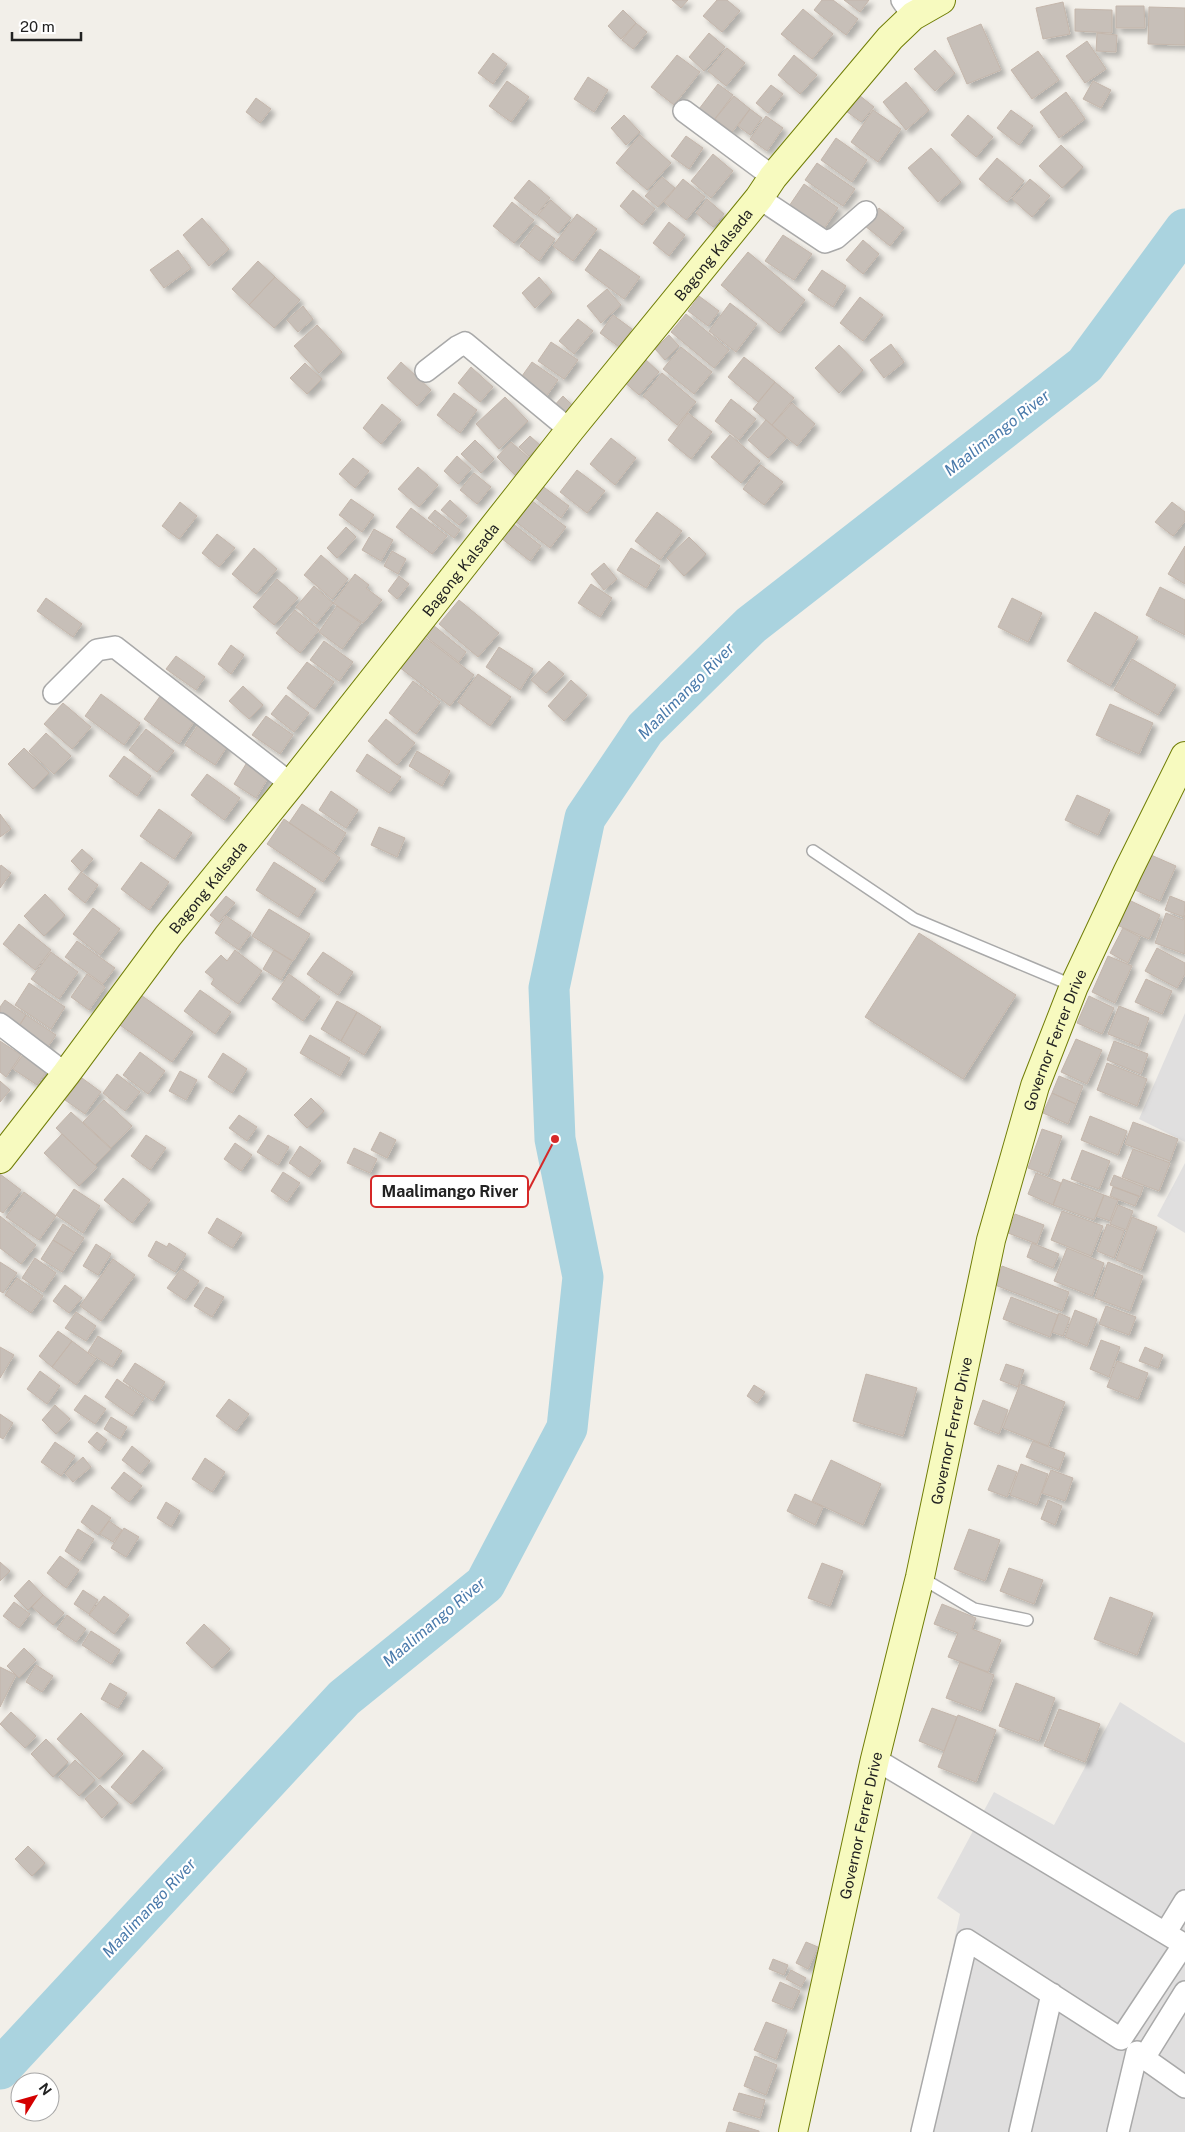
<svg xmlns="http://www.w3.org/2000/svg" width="1185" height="2132" font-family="'Public Sans',sans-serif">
  <defs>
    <filter id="shadow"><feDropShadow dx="4.5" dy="4.5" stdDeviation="2.5" flood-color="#0004"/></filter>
  </defs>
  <rect width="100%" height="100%" fill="#f2efe9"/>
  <path fill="#e0dfdf" d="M1185,1013V1142L1139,1119Z
    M1185,1163V1233L1157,1216Z
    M1120,1702L1185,1743V2132H912L960,1914L937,1898L994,1792L1054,1825Z"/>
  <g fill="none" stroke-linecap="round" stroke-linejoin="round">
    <path stroke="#aad3df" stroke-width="41" d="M0,2069L344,1698L485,1584L567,1428L583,1277L555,1139L549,988L585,818L645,729L751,625L1085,365L1185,229"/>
  </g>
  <path fill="#c7bfb8" stroke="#c4b6ab" filter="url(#shadow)" d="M672,0H688L681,8Z
    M717,0H727L740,11L722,32L703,16Z
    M822,0H833L858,19L846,35L814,10Z
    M844,0H869L860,12Z
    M1063,2L1070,34L1043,39L1036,8Z
    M1116,6H1144L1145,28H1116Z
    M1149,7L1185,8V45L1148,44Z
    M803,9L833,34L812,59L781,34Z
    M1075,9L1112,10V33L1075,31Z
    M623,10L636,23L621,39L608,26Z
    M636,23L647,32L633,49L622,40Z
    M981,24L1001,70L967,84L947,38Z
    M709,33L725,47L704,71L689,57Z
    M1097,33L1117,35L1116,52L1096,51Z
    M1087,41L1106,69L1085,83L1066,56Z
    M727,48L745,63L726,86L708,71Z
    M935,50L955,73L935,91L914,69Z
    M1038,51L1059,80L1032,99L1011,70Z
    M493,53L507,64L493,84L478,73Z
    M677,55L700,72L674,105L651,87Z
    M794,55L817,75L800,94L778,75Z
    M588,77L608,90L594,112L574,99Z
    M507,81L529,97L511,122L489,106Z
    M1093,81L1111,90L1101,108L1083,99Z
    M906,82L929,110L906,130L883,102Z
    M718,84L733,95L714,120L699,109Z
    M771,85L783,94L768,113L756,103Z
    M1066,92L1085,119L1059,138L1040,112Z
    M859,95L874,107L861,122L846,111Z
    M734,96L750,109L732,132L715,119Z
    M256,98L271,109L260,123L246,112Z
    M750,109L762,118L750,135L738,126Z
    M873,110L901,129L878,162L851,142Z
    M1011,110L1033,126L1019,145L997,128Z
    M624,115L640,132L626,145L611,128Z
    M968,115L993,137L976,157L951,135Z
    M766,116L783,128L767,151L750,139Z
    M640,135L671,163L647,190L616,163Z
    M686,136L703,148L689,169L671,156Z
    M836,138L867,160L852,182L821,160Z
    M1061,145L1083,167L1062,188L1039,166Z
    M931,148L961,182L938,202L908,168Z
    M713,154L733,171L711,198L691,181Z
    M997,158L1024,181L1007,202L979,179Z
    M817,163L855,189L843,206L805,180Z
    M662,177L675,188L658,207L645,196Z
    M683,179L705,197L686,220L664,202Z
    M1030,179L1050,196L1032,217L1012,199Z
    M529,180L550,198L536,215L514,198Z
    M804,184L838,208L819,236L785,212Z
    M633,190L655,209L642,225L620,206Z
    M707,199L724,214L713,227L696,213Z
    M551,200L571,218L558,233L538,215Z
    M512,202L534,220L514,243L493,226Z
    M879,208L904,228L890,246L865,226Z
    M577,214L597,229L573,261L553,246Z
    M202,218L229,249L209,266L183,235Z
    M669,222L685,235L669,256L653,243Z
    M536,225L555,239L539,261L520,246Z
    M783,235L812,254L794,280L765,261Z
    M863,240L879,254L863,274L846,260Z
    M600,249L640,277L624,299L585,270Z
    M178,250L191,268L164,288L150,270Z
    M748,252L805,300L779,333L721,285Z
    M258,261L275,277L249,305L232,289Z
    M822,270L846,286L833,307L808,290Z
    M275,277L300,300L274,328L249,305Z
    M539,277L552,292L535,308L522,293Z
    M607,289L621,305L601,323L587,306Z
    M699,296L719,311L708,326L688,311Z
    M860,297L883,315L863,341L840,323Z
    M730,303L757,324L736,352L709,331Z
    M303,306L313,319L298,332L287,320Z
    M686,314L729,350L714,368L671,332Z
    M613,315L632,329L619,347L600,333Z
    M578,319L593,331L574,354L559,341Z
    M317,325L342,352L319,373L294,346Z
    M669,335L679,346L665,360L655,349Z
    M551,342L578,360L564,379L538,361Z
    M891,344L904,362L884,378L870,360Z
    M839,345L863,370L839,393L815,368Z
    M681,347L712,372L694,394L663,369Z
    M744,357L775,382L758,402L728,377Z
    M644,358L659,372L639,395L623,381Z
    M401,362L431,390L417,406L387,378Z
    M532,362L558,380L543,401L517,383Z
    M305,363L322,379L307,394L290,378Z
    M471,367L493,387L480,402L458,383Z
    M662,373L696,402L677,425L643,396Z
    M775,382L794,398L772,425L753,409Z
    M454,393L477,410L460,433L437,415Z
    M563,396L573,406L562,418L552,408Z
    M505,397L528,421L499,449L476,424Z
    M731,399L756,419L739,440L715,421Z
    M792,403L815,424L797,446L772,425Z
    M382,404L401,420L381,444L363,428Z
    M688,413L712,432L691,459L668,440Z
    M766,420L786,438L768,458L748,440Z
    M730,435L760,461L741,483L711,457Z
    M530,436L540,445L529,456L519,447Z
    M611,438L636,458L615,485L590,464Z
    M475,440L494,459L481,473L461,454Z
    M511,442L530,459L515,475L497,457Z
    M457,456L471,469L458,484L444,471Z
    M353,458L369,471L355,488L339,474Z
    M761,465L783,482L764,505L743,489Z
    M418,467L438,485L419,507L398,489Z
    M577,470L605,491L587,513L560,492Z
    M474,473L491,487L477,504L460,490Z
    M541,485L569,506L561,518L533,496Z
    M527,497L566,527L550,548L511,518Z
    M351,499L374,515L362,532L339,515Z
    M450,500L467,516L459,525L441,510Z
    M180,502L197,516L179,539L162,526Z
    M1172,502L1185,512V521L1173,536L1155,522Z
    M411,508L447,536L432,554L396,527Z
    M435,510L460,530L454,538L428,518Z
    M657,512L682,531L660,560L635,541Z
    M512,523L541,546L530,561L501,538Z
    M346,527L356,537L337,558L327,548Z
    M374,529L393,540L381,561L362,550Z
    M217,534L235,548L219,567L202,553Z
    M689,537L706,554L684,576L667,558Z
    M1185,546V584L1168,574Z
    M254,548L277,569L256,594L232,574Z
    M631,548L660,566L646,588L617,570Z
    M392,551L406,559L398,574L384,566Z
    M321,555L348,579L332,599L304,575Z
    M604,563L617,579L604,590L591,574Z
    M355,574L369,585L366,588L382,600L363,623L333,603Z
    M399,576L409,584L397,599L388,591Z
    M277,579L298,598L274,625L253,607Z
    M591,584L612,598L600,617L578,603Z
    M314,586L333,603L316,624L296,607Z
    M1160,587L1185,600V635L1146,615Z
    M46,598L82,624L73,637L37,611Z
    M1012,598L1042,613L1028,642L998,627Z
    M459,600L499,633L478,657L439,624Z
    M337,606L361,623L342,649L319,632Z
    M295,610L319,630L300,653L276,633Z
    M1095,612L1138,637L1110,686L1067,661Z
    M433,625L466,652L459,662L425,636Z
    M423,636L474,675L450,706L399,667Z
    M324,641L353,662L339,681L310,660Z
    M231,645L244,655L231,674L218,664Z
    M499,647L533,669L520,690L486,667Z
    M176,656L205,677L196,690L166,669Z
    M1132,659L1176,685L1158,715L1114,690Z
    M549,661L564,674L546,693L531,680Z
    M307,662L334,682L314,709L287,688Z
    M478,674L511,697L490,726L458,702Z
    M571,680L587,695L564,721L548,706Z
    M413,681L440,702L416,734L389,713Z
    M243,686L263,705L249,719L229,701Z
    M163,692L198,716L179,744L144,719Z
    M101,694L140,723L124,745L85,716Z
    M286,695L309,713L294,732L271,714Z
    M63,703L91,727L72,749L44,724Z
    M1110,704L1153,723L1139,754L1096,735Z
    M266,716L293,735L280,754L252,735Z
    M386,719L415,743L397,765L368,741Z
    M198,725L228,745L215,765L185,745Z
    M146,729L174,751L157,772L129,750Z
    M46,733L71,756L54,774L29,751Z
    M24,748L49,773L33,789L8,764Z
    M417,751L450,771L442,786L409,766Z
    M367,754L401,777L389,793L356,771Z
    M124,756L151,776L137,796L109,776Z
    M249,759L271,773L256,798L234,784Z
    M207,774L240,798L224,820L191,795Z
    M331,791L358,810L346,828L319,810Z
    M1077,795L1110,810L1098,835L1065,820Z
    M302,804L346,833L334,852L289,823Z
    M159,809L192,833L174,859L140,836Z
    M0,814L11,829L0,837Z
    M284,819L340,858L323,882L267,844Z
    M379,827L405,838L397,857L371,845Z
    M82,849L93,859L82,872L71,861Z
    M1151,855L1176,866L1160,901L1135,890Z
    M141,862L169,882L149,910L121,889Z
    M274,862L316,889L298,917L256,890Z
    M1,865L11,873L0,888V867Z
    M81,872L98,885L85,903L68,889Z
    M45,894L65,915L44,936L24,916Z
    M226,896L235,903L219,922L210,915Z
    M1170,896L1185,902L1184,917L1165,910Z
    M1129,900L1160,915L1149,939L1117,925Z
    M93,908L120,929L100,955L73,934Z
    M269,909L310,934L293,961L252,936Z
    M1166,913L1183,920L1185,915V954L1155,943Z
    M226,916L251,933L239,950L215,933Z
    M19,924L51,950L35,970L3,944Z
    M1123,928L1140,937L1128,963L1110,953Z
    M919,933L1016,995L963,1079L865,1017Z
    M77,941L115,968L103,984L65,957Z
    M1157,948L1185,963V974L1177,988L1145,971Z
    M235,950L262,971L238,1004L211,984L214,979L205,972L221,955L227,961Z
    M274,950L292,961L281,980L263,969Z
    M51,952L78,972L59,999L31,979Z
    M323,952L353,972L338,995L307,974Z
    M1108,956L1132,966L1115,1003L1092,992Z
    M87,974L105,987L89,1010L71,997Z
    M289,974L320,997L303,1021L272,999Z
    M1146,979L1172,991L1162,1014L1135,1002Z
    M29,983L65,1007L51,1029L15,1005Z
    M200,990L231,1012L215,1034L184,1011Z
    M138,993L193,1032L172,1062L117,1023Z
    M1089,996L1114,1008L1102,1034L1077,1023Z
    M5,1000L26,1015L19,1026L0,1013V1007Z
    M337,1001L357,1012L341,1041L321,1029Z
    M1119,1006L1149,1018L1139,1046L1108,1034Z
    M357,1012L381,1027L364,1055L341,1041Z
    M26,1015L56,1035L45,1051L16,1031Z
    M310,1035L350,1058L340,1076L300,1053Z
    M1076,1039L1102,1050L1087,1084L1061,1072Z
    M0,1041L21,1055L6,1077L0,1072Z
    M1114,1041L1148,1054L1141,1074L1107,1060Z
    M140,1052L165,1071L148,1094L123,1075Z
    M24,1053L48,1069L37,1085L13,1069Z
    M223,1053L247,1069L232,1093L208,1077Z
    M1107,1063L1147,1079L1137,1106L1097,1090Z
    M180,1071L197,1080L186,1100L169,1091Z
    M117,1074L140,1092L125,1111L103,1093Z
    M1059,1076L1083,1086L1076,1104L1052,1093Z
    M82,1078L101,1092L85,1114L65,1100Z
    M0,1081L10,1090L0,1102Z
    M1052,1093L1076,1104L1068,1124L1043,1113Z
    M311,1098L324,1111L307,1128L294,1115Z
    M104,1100L132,1126L111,1148L83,1122Z
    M71,1112L111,1149L95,1165L56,1128Z
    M239,1115L257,1127L247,1141L229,1128Z
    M1090,1116L1127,1131L1118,1155L1081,1140Z
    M1133,1122L1178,1139L1170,1161L1125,1144Z
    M1042,1129L1062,1136L1048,1175L1028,1168Z
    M380,1132L396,1140L387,1158L371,1150Z
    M62,1134L97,1167L79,1186L44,1153Z
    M146,1135L166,1148L150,1170L131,1156Z
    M268,1135L289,1147L278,1165L257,1152Z
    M235,1143L252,1155L241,1171L224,1159Z
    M300,1146L321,1161L309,1177L289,1163Z
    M354,1148L377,1159L370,1173L347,1163Z
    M1133,1149L1170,1163L1159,1191L1122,1177Z
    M1082,1150L1110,1161L1099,1189L1071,1179Z
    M283,1172L300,1183L287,1202L271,1191Z
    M1036,1173L1061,1183L1053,1205L1028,1194Z
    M0,1174L21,1190L3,1213L0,1211Z
    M1114,1175L1143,1187L1140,1197L1110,1185Z
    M123,1178L150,1200L132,1223L104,1200Z
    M1063,1179L1104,1195L1094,1220L1053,1205Z
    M1113,1187L1139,1196L1135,1206L1110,1196Z
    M74,1189L100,1206L83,1233L56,1215Z
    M24,1192L56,1216L39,1240L6,1217Z
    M1104,1195L1118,1200L1110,1221L1096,1216Z
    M1118,1205L1133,1211L1126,1230L1110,1224Z
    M1062,1211L1103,1226L1091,1256L1051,1240Z
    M1015,1214L1044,1225L1037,1244L1008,1233Z
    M0,1216L36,1245L21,1264L0,1248Z
    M1132,1217L1157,1227L1141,1270L1116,1260Z
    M217,1218L242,1233L232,1248L208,1233Z
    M63,1224L84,1238L74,1253L53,1240Z
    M1107,1224L1124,1231L1114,1258L1097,1251Z
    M53,1240L74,1253L62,1272L41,1259Z
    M156,1241L167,1247L169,1243L186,1254L175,1272L148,1256Z
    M1032,1243L1059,1254L1053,1268L1027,1257Z
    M96,1244L111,1254L98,1275L83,1266Z
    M1067,1248L1104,1263L1092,1296L1054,1281Z
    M35,1258L56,1273L43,1292L22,1278Z
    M113,1259L135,1275L101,1321L80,1306Z
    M0,1262L17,1273L3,1293L0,1291Z
    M1108,1262L1143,1276L1130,1311L1095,1298Z
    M1002,1266L1069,1292L1062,1311L995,1285Z
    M181,1269L199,1281L185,1300L167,1288Z
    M17,1278L43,1296L31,1313L5,1295Z
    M65,1285L82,1298L69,1313L53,1301Z
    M206,1287L224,1297L212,1317L194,1306Z
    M1011,1297L1058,1315L1050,1337L1003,1319Z
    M1106,1306L1136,1317L1129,1335L1099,1324Z
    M1075,1310L1097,1319L1087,1346L1065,1337Z
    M76,1312L96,1326L86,1341L65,1328Z
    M1059,1313L1070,1318L1063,1336L1052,1332Z
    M58,1331L72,1341L52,1367L39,1356Z
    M98,1336L122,1351L112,1367L88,1352Z
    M1101,1340L1120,1347L1109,1377L1090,1369Z
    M72,1341L96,1359L76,1385L52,1367Z
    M0,1347L14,1355L0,1378Z
    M1145,1347L1163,1355L1158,1368L1139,1361Z
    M1117,1361L1148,1373L1138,1399L1107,1387Z
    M135,1363L165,1382L153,1401L123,1381Z
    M1006,1364L1024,1370L1018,1387L1000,1380Z
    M40,1371L60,1386L47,1404L27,1389Z
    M866,1374L917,1388L903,1436L853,1421Z
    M117,1379L144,1398L132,1416L105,1397Z
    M1020,1384L1065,1402L1048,1446L1003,1428Z
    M754,1385L765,1392L757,1403L747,1396Z
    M85,1395L106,1409L95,1424L74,1410Z
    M229,1399L249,1414L236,1431L216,1416Z
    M983,1400L1008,1410L999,1434L974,1424Z
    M55,1405L70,1419L56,1434L42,1420Z
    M0,1414L13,1423L3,1439L0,1437Z
    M111,1417L127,1427L120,1439L104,1429Z
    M97,1432L107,1440L99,1451L88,1442Z
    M1033,1441L1065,1453L1059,1470L1026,1457Z
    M55,1442L75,1456L61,1476L41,1462Z
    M132,1446L150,1461L140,1474L122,1460Z
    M83,1457L91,1467L73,1482L65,1473Z
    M205,1458L225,1472L212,1492L192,1479Z
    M831,1460L881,1484L863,1525L812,1501Z
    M1021,1464L1048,1474L1037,1505L1010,1495Z
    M998,1465L1017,1472L1007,1497L988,1490Z
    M1051,1470L1073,1478L1065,1501L1042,1493Z
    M124,1472L142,1486L129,1502L111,1488Z
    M795,1494L823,1507L815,1525L787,1511Z
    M1048,1500L1062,1506L1055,1525L1041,1519Z
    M166,1502L180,1511L171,1527L157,1518Z
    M92,1505L111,1518L98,1535L81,1522Z
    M109,1521L122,1530L113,1542L100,1534Z
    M124,1528L139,1537L126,1557L111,1548Z
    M78,1529L94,1539L80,1561L65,1551Z
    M969,1529L1000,1540L985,1581L954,1569Z
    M60,1556L79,1570L66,1588L47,1573Z
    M0,1562L10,1571L0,1581Z
    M822,1563L843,1571L830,1606L808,1598Z
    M1009,1568L1043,1580L1034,1604L1000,1591Z
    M29,1580L43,1595L28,1610L14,1596Z
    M83,1590L98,1600L89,1614L74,1604Z
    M43,1595L64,1613L53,1625L32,1607Z
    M104,1596L129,1615L114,1634L89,1615Z
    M1110,1597L1153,1613L1137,1655L1094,1639Z
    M14,1602L30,1614L19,1628L3,1616Z
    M942,1604L976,1618L972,1629L1001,1640L988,1672L948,1657L958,1633L934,1624Z
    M67,1615L86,1629L76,1642L57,1629Z
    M204,1624L230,1649L212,1668L186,1643Z
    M91,1631L120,1650L111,1664L82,1645Z
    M24,1648L36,1660L19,1678L7,1666Z
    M960,1662L994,1675L981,1711L946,1698Z
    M36,1665L53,1676L42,1692L26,1682Z
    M0,1667L16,1675L0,1707Z
    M110,1683L127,1693L118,1708L101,1699Z
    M1016,1683L1055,1698L1039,1741L999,1726Z
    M932,1708L957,1717L944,1751L919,1741Z
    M1059,1709L1100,1724L1085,1762L1044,1746Z
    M11,1712L36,1736L25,1748L0,1724Z
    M81,1713L123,1754L99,1779L57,1739Z
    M958,1715L996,1730L976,1782L938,1767Z
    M46,1739L68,1762L53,1777L31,1754Z
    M143,1750L163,1768L131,1804L111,1787Z
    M75,1760L95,1780L79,1796L59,1777Z
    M100,1785L118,1803L102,1818L85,1799Z
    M28,1846L45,1863L32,1876L15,1859Z
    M806,1942L818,1947L808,1969L796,1963Z
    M773,1959L788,1965L784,1975L769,1969Z
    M791,1970L806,1978L801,1987L786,1979Z
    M780,1982L800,1991L792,2009L772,2001Z
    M766,2022L787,2030L776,2059L754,2050Z
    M755,2056L777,2065L766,2095L744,2086Z
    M739,2093L765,2100L760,2118L733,2110Z
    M729,2122L759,2131V2132H726Z"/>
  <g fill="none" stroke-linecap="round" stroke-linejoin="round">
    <defs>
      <path id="lane" d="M813,851L914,919L1074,986
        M920,1577L974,1609L1027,1620"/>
      <path id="street" d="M902,0L913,16
        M684,111L773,177
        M759,198L825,242L836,238L866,212
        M426,371L457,347L465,343L570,430
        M54,693L97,650L115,647L291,784
        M0,1024L66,1074
        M875,1759L1185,1945
        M1166,1932L1185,1901
        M1185,1992L1144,2058L1185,2087
        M922,2132L967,1940L1121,2039L1184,1944
        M1020,2132L1052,1994
        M1118,2132L1137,2052"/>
      <g id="secondary">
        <path id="s1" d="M0,1159L66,1074L168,936L291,784L570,430L759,198L773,177L890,38L913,16L941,0"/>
        <path id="s2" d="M793,2132L875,1759L920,1577L991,1240L1035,1086L1074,986L1128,871L1185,756"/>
      </g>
    </defs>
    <use href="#lane" stroke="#a9a9a9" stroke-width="14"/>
    <use href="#street" stroke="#a9a9a9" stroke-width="24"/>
    <use href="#secondary" stroke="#707d05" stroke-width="30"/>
    <use href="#lane" stroke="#fff" stroke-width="11"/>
    <use href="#street" stroke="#fff" stroke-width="21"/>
    <use href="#secondary" stroke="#f7fabf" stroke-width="28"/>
  </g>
  <g text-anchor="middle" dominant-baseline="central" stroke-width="4.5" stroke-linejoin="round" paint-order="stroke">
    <g font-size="15" fill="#222" stroke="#fff">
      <text stroke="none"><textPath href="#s1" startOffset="1152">Bagong Kalsada</textPath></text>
      <text stroke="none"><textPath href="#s1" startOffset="748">Bagong Kalsada</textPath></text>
      <text stroke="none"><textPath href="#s1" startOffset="342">Bagong Kalsada</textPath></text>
      <text stroke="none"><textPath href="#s2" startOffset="1124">Governor Ferrer Drive</textPath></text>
      <text stroke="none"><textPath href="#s2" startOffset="719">Governor Ferrer Drive</textPath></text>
      <text stroke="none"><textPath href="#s2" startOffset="314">Governor Ferrer Drive</textPath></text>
    </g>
    <g font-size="16" font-style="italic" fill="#4a7aab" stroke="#fff">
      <text transform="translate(997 433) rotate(-38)">Maalimango River</text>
      <text transform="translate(686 691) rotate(-45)">Maalimango River</text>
      <text transform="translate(434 1622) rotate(-40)">Maalimango River</text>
      <text transform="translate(149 1908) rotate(-47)">Maalimango River</text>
    </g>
  </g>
  <path fill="none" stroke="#d62828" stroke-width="2" d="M555 1139L528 1191"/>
  <circle fill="#d62828" stroke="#fff" stroke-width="2" cx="555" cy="1139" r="5"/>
  <rect fill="#fff" stroke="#d62828" stroke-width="2" x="371" y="1176" width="157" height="31" rx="5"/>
  <g font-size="16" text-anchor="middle" font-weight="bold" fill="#222">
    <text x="450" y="1197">Maalimango River</text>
  </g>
  <g transform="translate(35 2097) rotate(53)"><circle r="24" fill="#ffffff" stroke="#a7a7a7"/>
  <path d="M0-4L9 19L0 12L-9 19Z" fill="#d40000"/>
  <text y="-8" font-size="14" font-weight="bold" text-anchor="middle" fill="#222222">N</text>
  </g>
  <path d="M12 32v8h69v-8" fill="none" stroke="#222222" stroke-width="2.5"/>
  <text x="20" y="32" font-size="15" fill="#222222" stroke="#ffffff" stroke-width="4" paint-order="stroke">20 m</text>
</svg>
